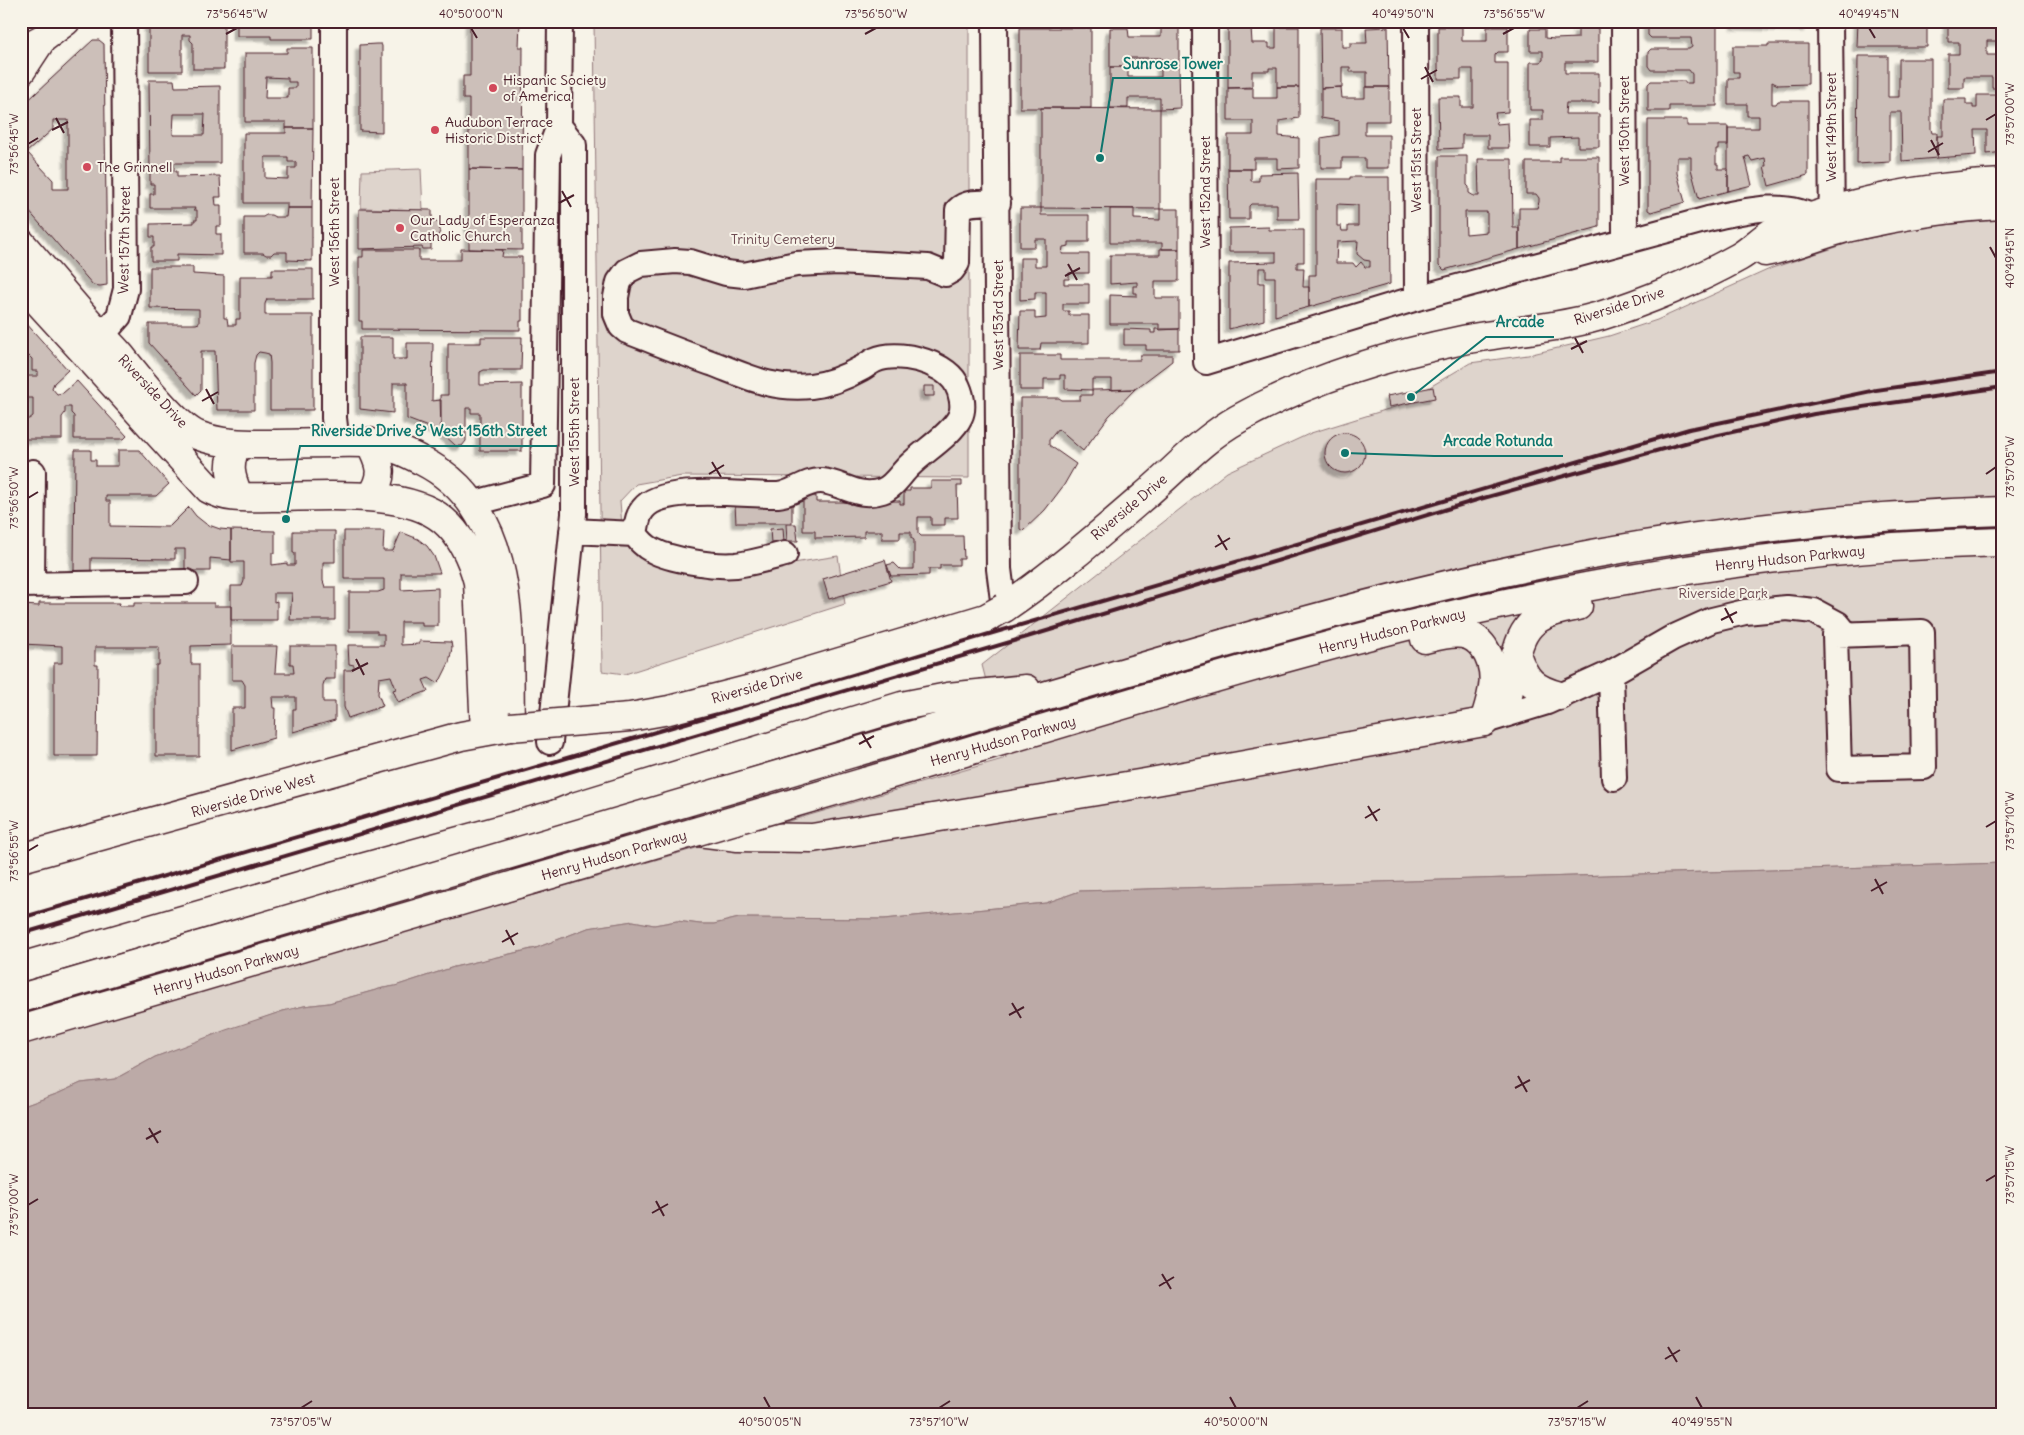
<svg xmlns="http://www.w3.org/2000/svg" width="2024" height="1435" font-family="Delius,sans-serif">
  <defs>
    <filter id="shadow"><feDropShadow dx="-4.5" dy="4.5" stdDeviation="1" flood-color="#0004"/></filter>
  </defs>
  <rect width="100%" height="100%" fill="#f7f3e8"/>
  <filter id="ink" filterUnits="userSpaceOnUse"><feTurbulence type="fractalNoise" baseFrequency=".02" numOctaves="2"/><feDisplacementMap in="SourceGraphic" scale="10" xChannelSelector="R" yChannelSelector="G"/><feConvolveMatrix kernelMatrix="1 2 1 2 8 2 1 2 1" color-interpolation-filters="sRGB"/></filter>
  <g filter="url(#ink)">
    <path fill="#ded4cc" stroke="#947a7c" d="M594,21H969V478L682,476L636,484L620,501L622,526L736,572L838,556L845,604L625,674L602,671Z
      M421,169L423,210L361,208L362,171Z
      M2003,219V863L1080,891L1046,903L884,919L739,918L714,924H700L677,921L654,925L633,921L588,928L536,948L454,967L395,986L383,988L329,1003L304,1006L283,1011L155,1057L115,1079L81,1083L59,1093L21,1107V1043L101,1018L586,880L1006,758L982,665L1227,472L1311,433L1398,406L1470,363L1528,355L1609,336L1657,320L1772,268L1852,242L1916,228Z"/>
    <path fill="#bcaaa7" stroke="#8e7275" d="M2003,863V1414H21V1107L59,1093L81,1083L115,1079L155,1057L226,1030L283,1011L304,1006L329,1003L383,988L395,986L454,967L536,948L588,928L633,921L654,925L677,921L700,924H714L739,918L884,919L1046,903L1080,891Z"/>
    <path fill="#ccbfb9" stroke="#4a1f2b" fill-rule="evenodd" filter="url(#shadow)" d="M149,21H224V69H193V43L190,40V35H182V71H149Z
      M237,21H313V39H271V36H237Z
      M470,21H520L519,47H523L522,170L469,169V99H463V76H470Z
      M1648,21H1717V106H1669V111H1648V84L1651,81H1685V83H1692V74L1689,70H1651L1648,66V52L1651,49H1689L1692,47L1691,38H1651L1648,35Z
      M1735,21H1808V27L1735,25Z
      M1858,21H1927V47H1857Z
      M1948,21H2003V41H1987V55H2003V88H1992V77H1964V88H1948V54H1959V42H1948Z
      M1228,27H1251L1252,43H1269V48H1276V27H1299V87H1277V68H1269V71H1252V88H1228Z
      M1388,27L1389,87H1367V72H1350V67H1342V87L1321,88L1320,28H1342V47H1350V43H1367L1366,28Z
      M1438,27H1462V41H1487V27H1508V52H1498L1495,55V63H1508V112L1495,113L1497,124L1508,123L1509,148H1488V135H1462V148L1439,149L1438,97H1461V107H1473V69H1461V79H1438Z
      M1020,28H1091V108H1020Z
      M1110,28H1128L1129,37H1161V28H1179V67H1161V58H1128V67H1110Z
      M1578,28H1598V62H1565V73H1599V103H1566L1565,114H1599V147H1578V137L1550,138V147H1530V120H1543V110H1530V62H1540L1543,60V51H1530V29H1545V38L1554,39L1578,38Z
      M93,40H99L104,44L107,285L100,286L93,285L21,202V107ZM53,120H68V189H53V180L27,152L53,129Z
      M376,44H381L382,46V132L360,131V45Z
      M1768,44H1808V84L1778,85L1772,82V104H1776L1778,101H1808V175L1769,186L1764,166H1766L1765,158L1752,161L1749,156L1745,157L1752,185L1728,191V128H1759V116H1747V104H1728V78H1739V72H1733V46H1768Z
      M287,48H313V128H286V122H245V53H287ZM266,77L288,78V82H296V88H288V98H265Z
      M1858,56H1888V97H1899V59H1931V129L1932,133H1937V158L1902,161L1901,112H1890V162L1857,164Z
      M1110,67H1128V77H1161V67H1179L1180,108L1160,109V98H1128V108H1110Z
      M149,80H174L175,87L220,86V163H174V170H150ZM174,114H205L204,135H173Z
      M1253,87V98H1277V87H1299V118L1279,121V136L1299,138V168L1277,169V158H1254V169H1228V135H1253V121H1228V88Z
      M1341,87L1342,98H1365V87H1389V121H1365V135H1389V168H1365V158H1342V168H1321V138L1339,135V121L1321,118V88Z
      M1977,95H2003V152L1987,154V130H1975L1976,155L1937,158V136H1943V99H1966V104H1973V108H1977Z
      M1041,108L1160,109V209L1041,208Z
      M1648,120H1687V126H1728V145H1718V149H1716V164H1718V169H1728V191L1699,199L1691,169V157H1677V173L1685,202L1651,212L1648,210Z
      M286,128H313L312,208H287V203H244V133H286ZM265,157H288V162H296V168H288V179L265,178Z
      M1439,156H1467V185L1469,187V193L1474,196H1479L1478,159H1512L1513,228H1519V249L1444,270L1439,265ZM1465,212H1487V232L1466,234Z
      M1559,157H1599V227L1519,249V208H1537L1539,202V198L1536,194H1526V162H1559Z
      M469,169L522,170V250L469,249Z
      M1228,169H1251V181H1259V174L1298,173L1299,219H1277V204H1251L1249,206V219H1229Z
      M150,171H177V177L220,176L221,197H215L216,205H221V226H216V234H221V255L177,254V261H151V247H154V237H150V224L194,223V220H197V210H194L195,208H150V194H154V184H150Z
      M1350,177H1389L1390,284L1309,307V275H1316V179H1350ZM1337,204L1358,205V226H1348V231H1342L1341,226H1337ZM1358,241L1357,254L1364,260L1370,261V267H1365L1361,262L1356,267L1353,263H1336L1337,242Z
      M287,208H312V261L287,260V252H274L271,255H266L263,253H244V217H263L266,215H271L275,217H286Z
      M1020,208H1041V215H1089V242H1069V246L1063,247L1062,254H1089V273H1069V279H1064V284H1089V304H1063V311H1069V315H1089V343H1041L1040,350H1019L1020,311H1035V319L1046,318V292H1035V299L1020,300V258H1035V266H1046V239H1035V247H1020Z
      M359,209L432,210V218L439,223L440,232L437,237L431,241V249H423L422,247L359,249Z
      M1110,209H1134V219L1160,220V209H1179V249H1162V243H1110Z
      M1269,227V230H1304V262H1297V268H1304L1303,287H1309V307L1275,316V277H1266V268H1259V283H1264V320L1229,329V263L1276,262V252H1229V228Z
      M461,249L503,250L502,257H522V321H520V330L362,329V321H359V257H363V250H419V260H461Z
      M1160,249H1179V281H1155V298H1179V329L1159,330V324H1110V295L1137,296V293H1133V286H1137V282L1110,284V255H1160Z
      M150,267H193V274L224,276V318H227L228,325H236V319H240V276H272V269H313V299H267L265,304V315H313V410H270V363L269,354L265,353L259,352L256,355L254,363V410H217L215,351H201V390L196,395L149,343V324H196L199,323V309L150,308Z
      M25,322L68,370L54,383L52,388L57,394L63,393L77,381L127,436L124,439H74V416L71,413V407H65V413L62,417V439H22V419H29L33,416V398H22V376H38V371H32V359L29,356H21V325Z
      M1124,329L1151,330V333H1155V329H1179V350H1146V345H1124Z
      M360,337H393V359H407V343H433L432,401L441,400V432L407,419V383H393V413L360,409Z
      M481,337H522L521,370H484L480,372V385L522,384V451H480V413H471V408H466V441L462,446H456L441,432L440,395H448V343H481Z
      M1020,355H1060V360H1140V355H1172V361L1135,389L1112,390V379H1092V390L1065,389V375H1060V379H1044V390H1020Z
      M924,386H934V396H924Z
      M1433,387L1435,398L1389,407L1387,396Z
      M1135,389L1109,416L1083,451L1058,429L1049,440V445L1076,464L1064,485L1045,510L1023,531L1020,529V398H1059L1062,400H1080V395H1092V390Z
      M1325 453a20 20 0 1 1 40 0a20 20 0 1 1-40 0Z
      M75,450H91V460H96V466H118V450H139L169,484L156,496H106V501H110V526L169,527L189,507L196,516L206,524L220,529L231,530V560L210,558V571H185V549H175V559L91,558V571H74Z
      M931,481H962V486H957L958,518H945V525H931V517H918V533L921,536H963L964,559H959V565H940V569H929V575L891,576L887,565L894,563L900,569H914V540L911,538V532H900V539H882V531H864V537L815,538V531H803V496H816V502H850V504H882V501H900V504H904V491H910V488H931Z
      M735,504H792V523H736Z
      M786,524H796L798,541H787Z
      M783,528L784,542L771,543L770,529Z
      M231,530L275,531V553H272V565L287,563V565H295V553H293V531H335V562H323V581L325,587H335V620H290L292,593H274V602L277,601V620H231V586H242L244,581V562H231Z
      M344,531H384L383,551H393L401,532L418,539L427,546L434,556L440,573H401V590L438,588V626H422V622H401V645L419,644V641L451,642L452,648L449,663L441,679L437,683L429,678L423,680L428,691L398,702L393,690L396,689L391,676L379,678L378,694L383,706L348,718L344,707V670H351L354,668V665L349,664L348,645H384V634H377V631H349V592H378L384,590V579H344Z
      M885,560L891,581L829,599L823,579Z
      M39,603H120L119,606H134V603H214V606H231V645L191,646V664H199V756H156V665H159V647H95V665H98L97,756H54V663H62V646L22,644V605L39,606Z
      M232,646H277L275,673H294L293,664H290V646H335V679H325L323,685V702H335V720L293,732V709H296V697H272L273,708H275L274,738L232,750V708H245V685L242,680H232Z"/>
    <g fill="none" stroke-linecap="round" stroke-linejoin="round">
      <defs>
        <path id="minor" d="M334,21V418L337,444
          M995,21L999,569L1004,608
          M1205,21L1206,362L1417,298L1708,219C1743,211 1787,199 1820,221
          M1416,21L1417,298
          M1624,21L1625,240
          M1830,21L1832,229
          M89,350L119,316L126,289L124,21
          M471,504L543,485L548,155L559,126L560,21
          M572,531L635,534C640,541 644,546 652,550C670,560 715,567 736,565C753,563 769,558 785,554
          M635,534C637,525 637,516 643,509C663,483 747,496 778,495C793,494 806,480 822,481C843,483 858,499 882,491C894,487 901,473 910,465C924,451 952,434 960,417C965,407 961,392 956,383C943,361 897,350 875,360C870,362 866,366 862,368C846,377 829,384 811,386C773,390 748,377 714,364C685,354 656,342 627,331L621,326L616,314V297L619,282L627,271L641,264L675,261L690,262L726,273L744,275L796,264L838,262L928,267L945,274L952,270L957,263L958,210C968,200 985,203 998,203
          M21,585L186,582
          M32,585L33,472
          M1922,632L1924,767L1839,769L1835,635Z
          M1611,673L1614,778
          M1485,721L1547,702L1611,673L1672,638L1712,620L1745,612L1787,608L1814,611L1838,624L1847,635
          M550,742L574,514V145L559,126"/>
        <path id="major" d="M21,50L42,39L66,21
          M21,71L42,39
          M21,243C44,269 66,296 88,321C99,333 111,344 121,356C137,376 175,425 197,435C222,445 249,444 275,444C306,444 336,442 366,443C386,443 405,452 422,461C520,510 508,635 510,727L461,736L21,858
          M1765,252C1793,247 1819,235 1846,228C1898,216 1950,207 2003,205
          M21,283L209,489C228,500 251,497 272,497C318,497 406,488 443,520C461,535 472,559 478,582L485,731
          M369,442C381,465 385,475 370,497
          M237,444C227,465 230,476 239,497
          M1004,608C1052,576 1099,535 1143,497C1174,471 1202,439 1238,419C1307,380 1385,356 1463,340C1509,331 1555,329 1600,316C1645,302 1698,280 1739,257C1752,250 1762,237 1775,231C1844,201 1928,186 2003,183
          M21,967L351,871L557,814L738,837L812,838L1145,783L1484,722"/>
        <path id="highway" d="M1425,639C1437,636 1450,632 1463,634C1472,635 1479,641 1484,648C1501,673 1492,696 1484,722
          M1516,654C1525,680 1533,689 1560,696
          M1505,704C1509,695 1510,684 1512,674C1521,625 1530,615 1578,606
          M856,752C1099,681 1342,601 1592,554C1728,529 1865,515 2003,511
          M865,782C1003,741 1142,698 1281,659C1515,593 1759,547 2003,542
          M557,814L577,806L902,706L948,697L1026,689"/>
      </defs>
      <use href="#minor" stroke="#4a1f2b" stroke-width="28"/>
      <use href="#major" stroke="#4a1f2b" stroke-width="31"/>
      <use href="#highway" stroke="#4a1f2b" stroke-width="31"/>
      <use href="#minor" stroke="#f7f3e8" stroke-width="24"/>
      <use href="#major" stroke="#f7f3e8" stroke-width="28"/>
      <use href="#highway" stroke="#f7f3e8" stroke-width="28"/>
      <path stroke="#4a1f2b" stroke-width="4" d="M21,918L1689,429L1876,390L2003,372
        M21,934L1027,637L1480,499L1696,440L1814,414L2003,387"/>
      <defs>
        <path id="major-bridge" d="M510,727L630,717L669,710L751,689L986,618L1004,608"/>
        <path id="highway-bridge" d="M21,998L856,752
          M21,1030L865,782"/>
      </defs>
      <use href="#major-bridge" stroke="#4a1f2b" stroke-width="31" stroke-linecap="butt"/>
      <use href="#highway-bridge" stroke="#4a1f2b" stroke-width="31" stroke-linecap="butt"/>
      <use href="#major-bridge" stroke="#f7f3e8" stroke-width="28"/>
      <use href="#highway-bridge" stroke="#f7f3e8" stroke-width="28"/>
    </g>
  </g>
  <path fill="none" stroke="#4a1f2b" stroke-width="2" d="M471,28L477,38M1403,28L1409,38M1869,28L1875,38M226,34L237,28M865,34L876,28M1503,34L1514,28M1425,67L1433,82M1421,79L1437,70M56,118L64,133M1986,120L1996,114M52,130L68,122M1931,140L1939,155M28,144L38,138M1928,152L1943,143M562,191L571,207M559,203L574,195M1990,247L1996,258M1068,264L1077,280M1065,276L1080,268M1575,338L1583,353M1571,349L1587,341M206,389L214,404M202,401L218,392M712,462L721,477M709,474L724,465M1986,474L1996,467M28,498L38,492M1218,535L1227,550M1215,547L1230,538M1725,608L1733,623M1721,620L1737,612M356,659L364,675M352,671L368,663M862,733L871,748M859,744L874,736M1368,806L1377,821M1365,818L1380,809M1986,827L1996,821M28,851L38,845M1875,879L1883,894M1871,891L1887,882M506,930L514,945M502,942L518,933M1012,1003L1021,1018M1009,1015L1024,1007M1518,1076L1527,1092M1515,1088L1530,1080M149,1128L158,1143M146,1139L161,1131M1986,1181L1996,1175M656,1201L664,1216M28,1205L38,1199M652,1213L668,1204M1162,1274L1171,1289M1159,1286L1174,1277M1668,1347L1677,1362M1665,1359L1680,1350M764,1397L770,1408M1230,1397L1236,1408M1696,1397L1702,1408M301,1408L312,1401M939,1408L950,1401M1577,1408L1588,1401"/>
  <g fill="#d1495b" stroke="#f7f3e8" stroke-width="2">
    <circle cx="493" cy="88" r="5"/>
    <circle cx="435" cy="130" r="5"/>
    <circle cx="87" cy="167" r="5"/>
    <circle cx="400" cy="228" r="5"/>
  </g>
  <g text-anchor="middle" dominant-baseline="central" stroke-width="4" stroke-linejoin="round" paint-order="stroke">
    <g font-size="14" fill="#4a1f2b" stroke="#f7f3e8" text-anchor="start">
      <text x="503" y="80">Hispanic Society<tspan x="503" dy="16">of America</tspan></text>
      <text x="445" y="122">Audubon Terrace<tspan x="445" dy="16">Historic District</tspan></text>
      <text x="97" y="167">The Grinnell</text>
      <text x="410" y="220">Our Lady of Esperanza<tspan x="410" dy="16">Catholic Church</tspan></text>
    </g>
    <g font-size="14" fill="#4a1f2b" stroke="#f7f3e8">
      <text transform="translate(1831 127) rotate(-90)">West 149th Street</text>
      <text transform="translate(1624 131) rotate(-90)">West 150th Street</text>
      <text transform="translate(1416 160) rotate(-90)">West 151st Street</text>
      <text transform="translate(1205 192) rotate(-90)">West 152nd Street</text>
      <text transform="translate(334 232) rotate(-90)">West 156th Street</text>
      <text transform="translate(124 240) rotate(-89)">West 157th Street</text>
      <text transform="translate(1619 306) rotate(-18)">Riverside Drive</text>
      <text transform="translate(998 315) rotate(-90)">West 153rd Street</text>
      <text transform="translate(153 391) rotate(47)">Riverside Drive</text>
      <text transform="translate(574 432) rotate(-90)">West 155th Street</text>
      <text transform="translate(1129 507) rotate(-40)">Riverside Drive</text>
      <text transform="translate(1790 558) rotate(-6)">Henry Hudson Parkway</text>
      <text transform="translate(1392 631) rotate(-14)">Henry Hudson Parkway</text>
      <text transform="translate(757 686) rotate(-16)">Riverside Drive</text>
      <text transform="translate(1003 741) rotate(-16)">Henry Hudson Parkway</text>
      <text transform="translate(253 795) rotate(-16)">Riverside Drive West</text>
      <text transform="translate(614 855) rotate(-16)">Henry Hudson Parkway</text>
      <text transform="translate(226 970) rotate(-16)">Henry Hudson Parkway</text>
    </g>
    <g font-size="14" fill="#6f4c53" stroke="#f7f3e8">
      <text x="783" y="239">Trinity Cemetery</text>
      <text x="1723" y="593">Riverside Park</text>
    </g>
  </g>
  <path fill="none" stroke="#0f766e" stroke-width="2" d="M1100 158L1113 78H1232M1411 397L1486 337H1554M286 519L300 446H557M1345 453L1434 456H1563"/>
  <g fill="#0f766e" stroke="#f7f3e8" stroke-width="2">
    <circle cx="1100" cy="158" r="5"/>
    <circle cx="1411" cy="397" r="5"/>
    <circle cx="286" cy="519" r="5"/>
    <circle cx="1345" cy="453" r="5"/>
  </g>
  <g font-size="15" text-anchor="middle" font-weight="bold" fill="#0f766e" stroke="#f7f3e8" stroke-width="4" stroke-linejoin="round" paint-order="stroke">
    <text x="1173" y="69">Sunrose Tower</text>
    <text x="1520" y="327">Arcade</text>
    <text x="429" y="436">Riverside Drive &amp; West 156th Street</text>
    <text x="1498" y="446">Arcade Rotunda</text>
  </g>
  <rect width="2024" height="1435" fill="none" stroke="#f7f3e8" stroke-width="55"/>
  <rect x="28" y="28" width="1968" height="1380" fill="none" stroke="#4a1f2b" stroke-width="2"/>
  <g font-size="12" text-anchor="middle" fill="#4a1f2b">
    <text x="237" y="18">73°56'45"W</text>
    <text x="471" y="18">40°50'00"N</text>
    <text x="876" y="18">73°56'50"W</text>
    <text x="1403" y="18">40°49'50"N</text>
    <text x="1514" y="18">73°56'55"W</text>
    <text x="1869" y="18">40°49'45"N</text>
    <text transform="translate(2010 114) rotate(-90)" y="4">73°57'00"W</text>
    <text transform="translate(14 144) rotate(-90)" y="4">73°56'45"W</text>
    <text transform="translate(2010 258) rotate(-90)" y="4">40°49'45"N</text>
    <text transform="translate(2010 467) rotate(-90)" y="4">73°57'05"W</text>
    <text transform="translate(14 498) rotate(-90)" y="4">73°56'50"W</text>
    <text transform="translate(2010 821) rotate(-90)" y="4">73°57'10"W</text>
    <text transform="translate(14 851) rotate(-90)" y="4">73°56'55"W</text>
    <text transform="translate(2010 1175) rotate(-90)" y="4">73°57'15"W</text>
    <text transform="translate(14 1205) rotate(-90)" y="4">73°57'00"W</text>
    <text x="301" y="1426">73°57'05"W</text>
    <text x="770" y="1426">40°50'05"N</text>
    <text x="939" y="1426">73°57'10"W</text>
    <text x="1236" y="1426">40°50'00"N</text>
    <text x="1577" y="1426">73°57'15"W</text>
    <text x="1702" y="1426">40°49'55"N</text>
  </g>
</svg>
